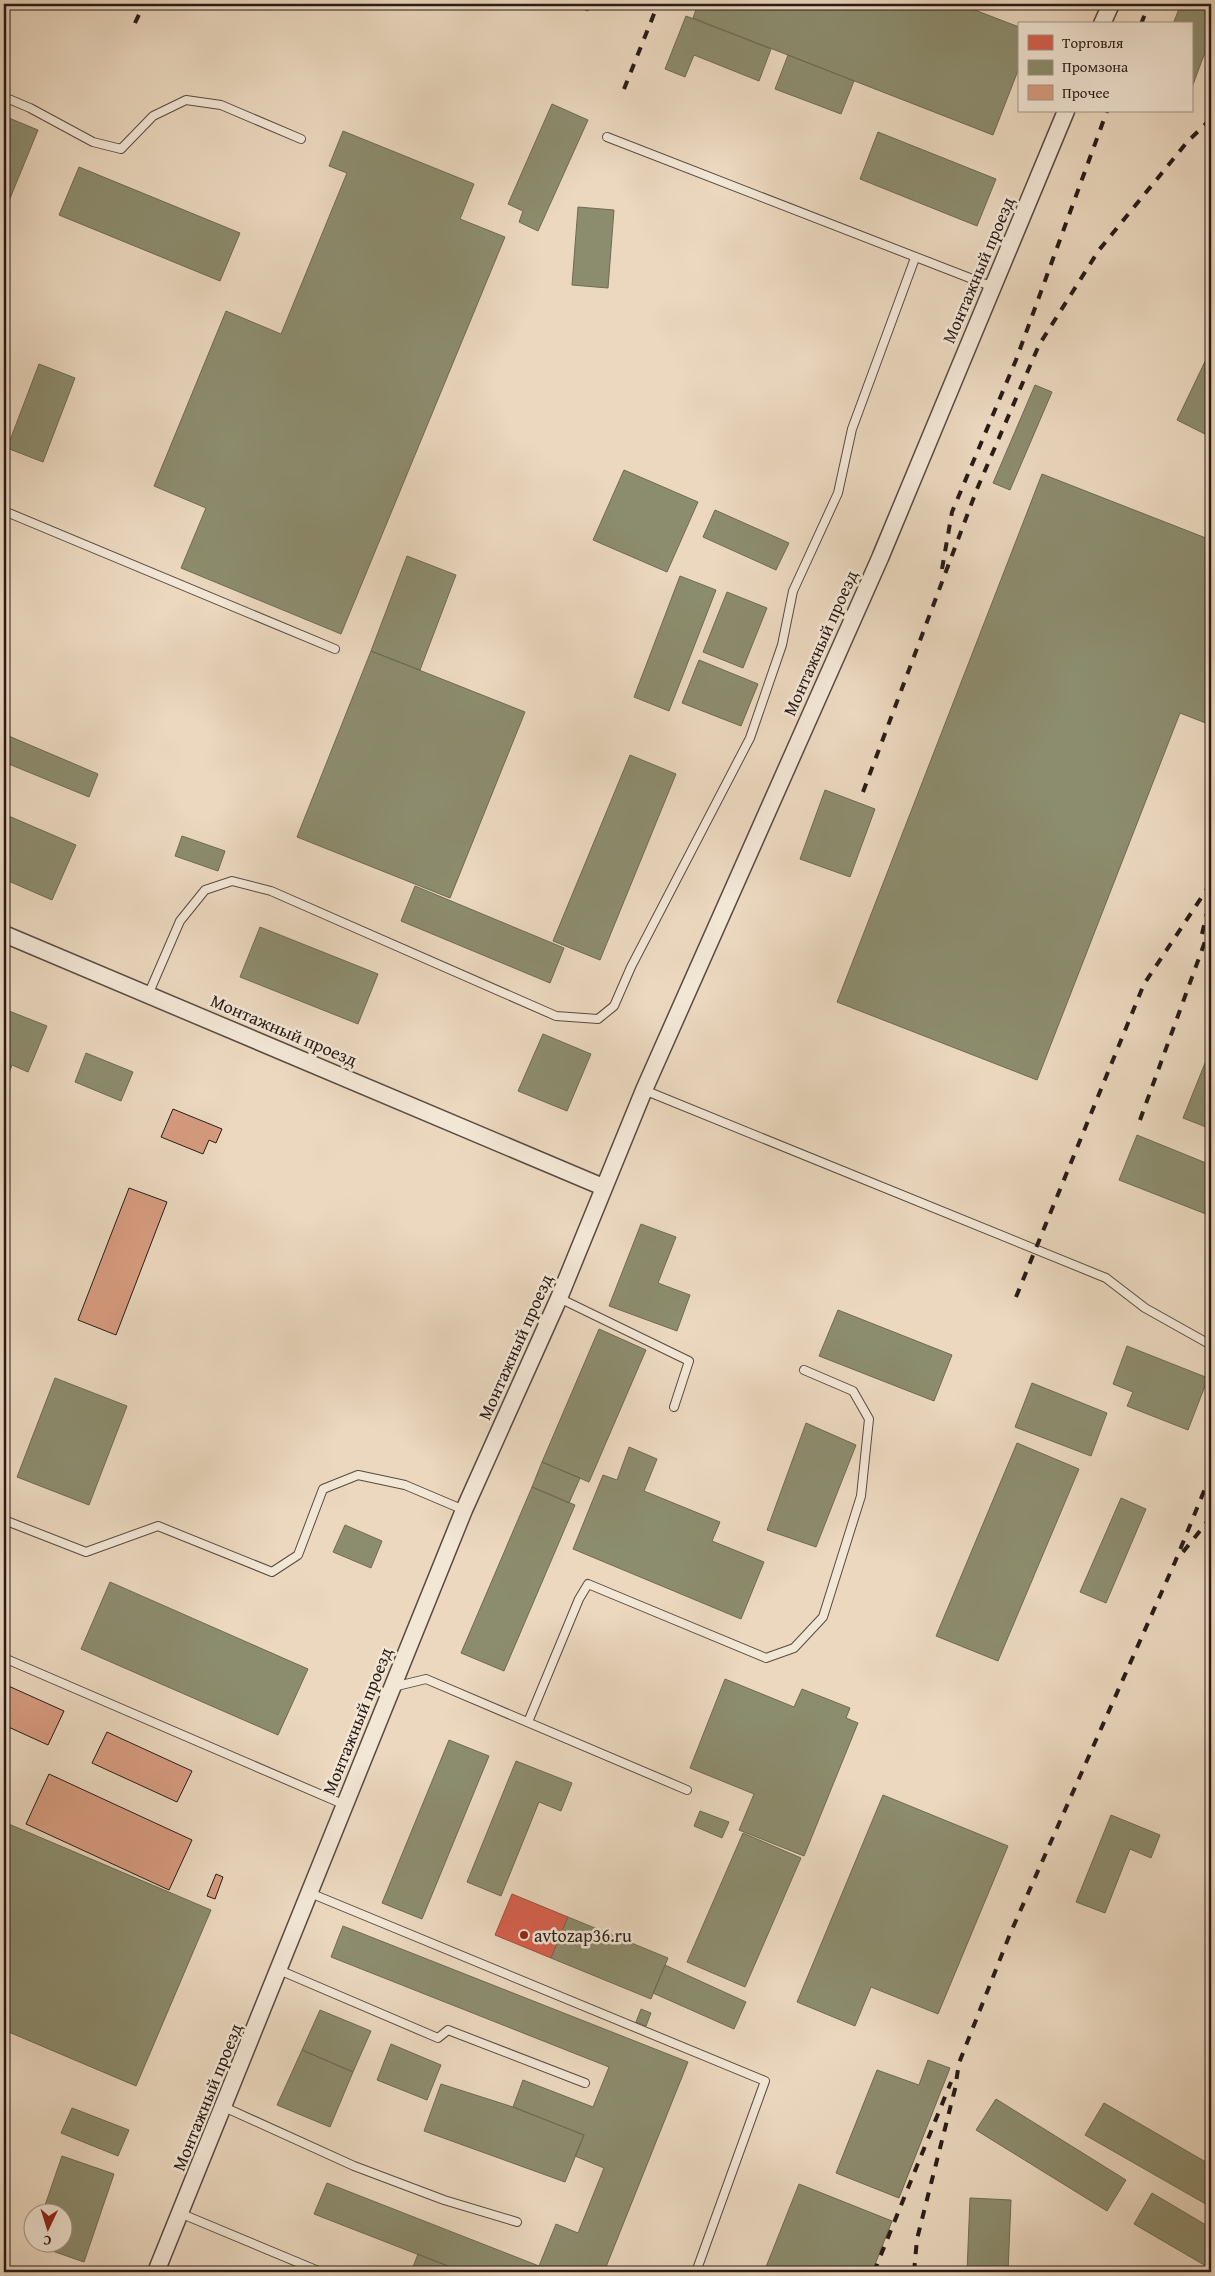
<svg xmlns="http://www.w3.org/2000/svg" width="1215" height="2276" font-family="'Gentium Book Plus',serif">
  <rect width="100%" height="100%" fill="#ebd8bf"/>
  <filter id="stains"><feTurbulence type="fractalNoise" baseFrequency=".004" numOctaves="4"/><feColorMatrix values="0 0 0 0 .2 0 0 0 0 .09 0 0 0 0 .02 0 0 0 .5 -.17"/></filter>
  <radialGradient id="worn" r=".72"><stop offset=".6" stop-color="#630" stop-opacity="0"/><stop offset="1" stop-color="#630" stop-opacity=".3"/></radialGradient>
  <path fill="#d6604d" stroke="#a24b3d" d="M512,1894L568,1917L551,1958L495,1935Z"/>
  <path fill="#8c8c6e" stroke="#6e6a54" d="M569,4H591L588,11Z
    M698,4H959L1019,27V68L993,135L693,18Z
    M1181,4H1211V36L1191,90V24H1173Z
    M686,16L771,49L759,81L694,55L685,77L665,69Z
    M788,55L854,81L841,114L775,89Z
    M552,104L588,120L538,231L519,222L523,211L508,204Z
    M4,116L38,130L4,213Z
    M343,131L474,184L460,219L505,237L341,634L181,568L206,508L154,486L226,311L281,334L347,173L329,166Z
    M878,132L996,179L977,226L860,179Z
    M79,167L240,233L220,281L59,215Z
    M578,207L614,210L608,288L572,285Z
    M1211,349V437L1177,420Z
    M39,364L75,378L43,462L7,448Z
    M1035,385L1052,392L1010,490L993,483Z
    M624,470L698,502L667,572L593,540Z
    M1042,474L1211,540V725L1180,713L1037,1080L837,1002Z
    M715,510L789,543L776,570L703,537Z
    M407,556L456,575L420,670L371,651Z
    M680,576L716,590L669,711L634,697Z
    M727,592L767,608L743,668L703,652Z
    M371,651L525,712L450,898L297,837Z
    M699,660L758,684L741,726L682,703Z
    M4,734L98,774L89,797L4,762Z
    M630,755L676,774L600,960L553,941Z
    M825,790L875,809L850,877L800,859Z
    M4,814L76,845L52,900L4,879Z
    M182,836L225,851L218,871L175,856Z
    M415,886L564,948L550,983L401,921Z
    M260,927L378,974L358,1024L240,977Z
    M4,1009L47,1026L28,1072L12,1065L4,1086Z
    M543,1034L591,1054L567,1111L518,1091Z
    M1211,1048V1129L1183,1118Z
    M86,1053L133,1072L121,1101L75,1082Z
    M1137,1135L1211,1165V1216L1119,1180Z
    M641,1224L676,1237L658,1283L690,1295L677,1331L609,1306Z
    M838,1310L952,1355L934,1401L819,1356Z
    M599,1329L646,1350L589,1482L542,1462Z
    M1127,1346L1208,1378L1188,1430L1127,1406L1133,1392L1113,1384Z
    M55,1378L127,1406L89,1505L17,1477Z
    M1032,1383L1107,1413L1091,1456L1015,1427Z
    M806,1423L856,1445L816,1547L767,1530Z
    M1017,1443L1079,1469L998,1661L936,1636Z
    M629,1447L657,1459L644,1491L720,1522L712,1541L764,1562L741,1619L573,1549L603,1475L617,1480Z
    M542,1462L580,1478L569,1503L532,1487Z
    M532,1487L575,1505L504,1671L461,1653Z
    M1121,1498L1146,1509L1106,1603L1080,1592Z
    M345,1525L382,1541L371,1568L333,1552Z
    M110,1582L308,1669L278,1735L81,1649Z
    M725,1679L794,1707L802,1689L850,1708L846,1718L858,1723L804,1856L739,1830L754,1794L690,1768Z
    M449,1740L489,1756L422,1919L382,1903Z
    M516,1761L572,1783L561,1811L539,1802L501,1896L467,1882Z
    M883,1795L1008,1846L938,2014L871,1987L855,2026L797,2002Z
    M700,1811L729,1822L722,1838L694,1826Z
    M1111,1815L1160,1835L1151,1858L1130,1849L1105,1913L1076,1902Z
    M4,1822L211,1910L136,2086L4,2030Z
    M743,1833L801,1858L745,1987L687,1962Z
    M568,1917L668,1958L651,1999L551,1958Z
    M343,1926L688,2062L604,2272H463L314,2214L327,2183L539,2266L556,2224L578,2233L604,2168L575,2156L584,2135L513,2107L523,2080L593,2107L609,2067L331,1957Z
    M665,1965L746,2002L734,2029L653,1993Z
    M641,2009L651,2013L646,2026L636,2022Z
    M320,2010L371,2031L353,2072L302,2050Z
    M391,2044L441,2065L427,2100L377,2080Z
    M302,2050L353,2072L330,2127L277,2105Z
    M928,2060L950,2068L899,2198L836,2173L877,2070L919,2085Z
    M441,2084L513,2107L584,2135L565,2182L424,2131Z
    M996,2099L1126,2180L1107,2211L976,2130Z
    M1104,2103L1211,2165V2207L1085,2135Z
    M72,2108L129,2130L118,2156L61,2133Z
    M62,2156L114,2174L84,2262L32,2244H62V2214H42Z
    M799,2184L892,2221L872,2272H764Z
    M1152,2193L1211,2228V2269L1134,2224Z
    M970,2198L1011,2200L1008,2272H967Z
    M418,2254L463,2272H411Z"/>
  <path fill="#d79c80" stroke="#281b17" d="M173,1109L222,1129L216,1143L209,1140L203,1154L161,1137Z
    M129,1188L167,1202L116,1335L78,1320Z
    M4,1684L64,1711L48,1745L4,1725Z
    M107,1732L192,1771L177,1802L92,1763Z
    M49,1774L192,1840L169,1890L26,1824Z
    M216,1874L223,1877L215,1899L207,1896Z"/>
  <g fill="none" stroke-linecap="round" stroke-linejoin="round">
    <defs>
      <path id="lane" d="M4,97L30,108L93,142L121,149L153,116L186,100L221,105L301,139
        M607,137L993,287
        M4,511L335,649
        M148,995L180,921L205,890L232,881L271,891L556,1016L598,1019L614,1006L631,967L750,738L782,645L793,591L838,493L852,429L915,258
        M644,1090L1106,1278L1145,1308L1211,1345
        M559,1298L689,1361L674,1407
        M4,1520L86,1552L158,1526L272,1572L298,1555L323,1489L358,1475L405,1485L464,1510
        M4,1658L345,1805
        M393,1687L426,1679L687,1790
        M528,1722L579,1599L588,1584L766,1658L794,1648L823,1617L861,1496L869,1419L853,1391L804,1370
        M310,1893L765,2081L696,2272
        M279,1970L438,2038L448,2030L585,2083
        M224,2107L354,2166L444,2200L517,2222
        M182,2214L321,2272"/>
      <path id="street" d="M1102,24L1111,4
        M4,934L603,1187
        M156,2272L464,1510L559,1298L644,1090L880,558L1066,111"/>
    </defs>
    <use href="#lane" stroke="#594a41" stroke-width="10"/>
    <use href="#street" stroke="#594a41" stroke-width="19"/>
    <use href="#lane" stroke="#f2e6d5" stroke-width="8"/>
    <use href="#street" stroke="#f2e6d5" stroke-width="16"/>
    <path stroke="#281b17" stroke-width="4" stroke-dasharray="9 9" stroke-linecap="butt" d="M135,23L144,4
      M1141,24L1149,4
      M624,89L658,4
      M942,569L952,512L1016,360L1107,111
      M863,792L977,489L1039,345L1099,250L1188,141L1211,119
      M1202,934L1211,896
      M1140,1120L1211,925
      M1016,1297L1144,984L1211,883
      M1183,1552L1211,1517
      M874,2272L951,2082
      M914,2272L917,2239L955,2089L959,2063L1010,1934L1175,1562L1211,1474"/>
  </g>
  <circle fill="#8f2418" stroke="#f2e6d5" stroke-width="2" cx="524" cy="1935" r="5"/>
  <g text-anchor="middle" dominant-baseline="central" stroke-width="5" stroke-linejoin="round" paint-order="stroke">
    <g font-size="18" fill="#281b17" stroke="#f2e6d5">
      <text transform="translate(978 270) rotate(-67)">Монтажный проезд</text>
      <text transform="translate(820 643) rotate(-66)">Монтажный проезд</text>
      <text transform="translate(284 1030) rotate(23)">Монтажный проезд</text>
      <text transform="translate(515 1347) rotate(-66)">Монтажный проезд</text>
      <text transform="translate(357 1721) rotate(-68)">Монтажный проезд</text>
      <text transform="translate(207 2097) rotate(-68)">Монтажный проезд</text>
    </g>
    <g font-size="18" fill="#281b17" stroke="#f2e6d5" text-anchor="start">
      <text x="534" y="1935">avtozap36.ru</text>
    </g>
  </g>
  <rect width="1215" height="2276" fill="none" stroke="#ebd8bf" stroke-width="20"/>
  <rect x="5" y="5" width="1205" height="2266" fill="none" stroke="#281b17" stroke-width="2.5"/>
  <rect x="10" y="10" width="1195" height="2256" fill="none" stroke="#281b17"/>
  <rect x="1018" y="22" width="175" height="90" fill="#f2e6d5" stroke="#a19589"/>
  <rect x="1028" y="35" width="25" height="15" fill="#d6604d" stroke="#a19589"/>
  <text x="1062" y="48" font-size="15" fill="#281b17">Торговля</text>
  <rect x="1028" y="60" width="25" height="15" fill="#8c8c6e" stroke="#a19589"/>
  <text x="1062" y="72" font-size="15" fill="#281b17">Промзона</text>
  <rect x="1028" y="85" width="25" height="15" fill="#d79c80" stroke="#a19589"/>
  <text x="1062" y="98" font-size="15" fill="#281b17">Прочее</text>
  <g transform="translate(48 2228) rotate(184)"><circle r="24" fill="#f2e6d5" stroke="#a19589"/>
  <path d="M0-4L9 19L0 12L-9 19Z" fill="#8f2418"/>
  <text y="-8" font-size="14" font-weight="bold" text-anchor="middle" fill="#281b17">С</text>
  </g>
  <rect width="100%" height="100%" filter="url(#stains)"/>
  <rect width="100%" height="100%" fill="url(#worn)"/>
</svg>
